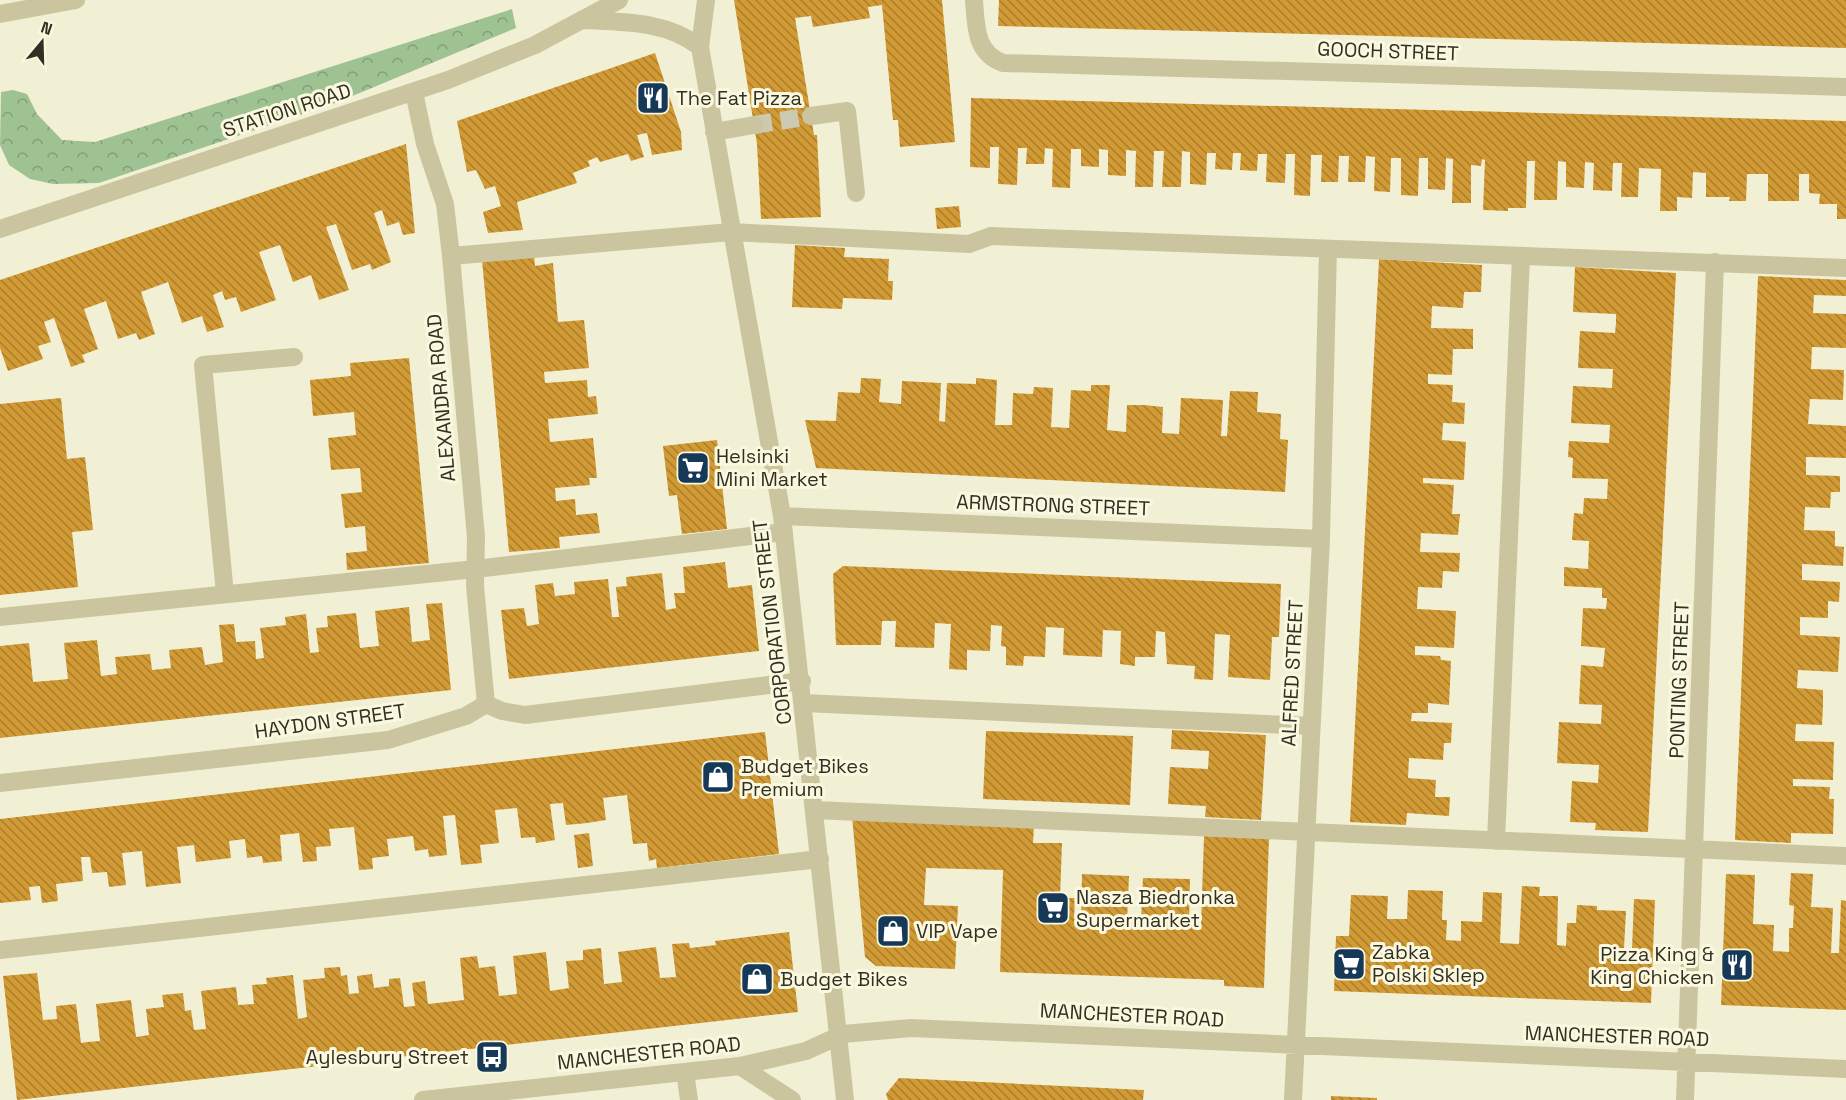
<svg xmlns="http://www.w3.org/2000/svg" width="1846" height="1100" font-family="'Space Grotesk',sans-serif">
  <defs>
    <pattern id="forest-crowns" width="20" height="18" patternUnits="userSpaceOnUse" patternTransform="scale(1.5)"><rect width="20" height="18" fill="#9fc293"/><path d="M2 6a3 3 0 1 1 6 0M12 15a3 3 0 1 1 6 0" fill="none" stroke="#829e78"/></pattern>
    <pattern id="building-back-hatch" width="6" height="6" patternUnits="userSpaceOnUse" patternTransform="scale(1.5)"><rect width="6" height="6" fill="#d19a34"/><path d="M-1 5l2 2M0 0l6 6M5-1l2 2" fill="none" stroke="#aa7e2c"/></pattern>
  </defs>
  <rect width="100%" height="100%" fill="#f2f0d4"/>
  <path fill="url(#forest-crowns)" d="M512,9L516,28L338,102L99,183L53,184L30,179L9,165L0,145L1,92L13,90L27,94L37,114L62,140L95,142Z"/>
  <path fill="url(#building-back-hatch)" d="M734,0H942L955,142L900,147L898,120H893L882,5L868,7L870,18L813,27L811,16L795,18L814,135H817L821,217L761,219L757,144Z
    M999,0H1846V48L998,26Z
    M655,53L681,132L682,150L652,155L647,133L637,135L644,157L631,161L628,154L600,162L597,157L588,161L590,166L573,173L577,183L517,202L523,230L488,233L483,212L501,206L495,186L485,189L476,170L467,172L457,121Z
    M971,98L1846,121V219H1837V204H1819L1820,194L1809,193V174H1799V201H1768V174H1747L1746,201H1729L1730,197H1706V173L1693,172L1692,198L1677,197V211H1660L1661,169L1639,168L1638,197H1621L1622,163H1613L1612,191L1593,190L1594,163L1585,162L1584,188L1566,187V162L1558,161L1557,200H1534L1535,161H1527L1526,208H1508V211L1483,210L1485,160L1482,159L1481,166L1471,165V203H1452L1453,159L1446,158L1445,190L1428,189V158H1419L1418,196L1401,195V158H1391L1390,192L1374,191L1375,157L1366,156L1365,182H1348L1349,156H1339L1338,182H1321L1322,155H1311L1310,196L1294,195L1295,154H1286L1285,183L1266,182L1267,154H1258L1257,171L1240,170L1241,153H1233L1232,170L1215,169L1216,153H1207L1206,185L1190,184V152L1182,151L1181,187H1162L1164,151H1154L1153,187H1135L1136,151L1126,150V176L1108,175V150L1099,149V167L1081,166V149H1071L1070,188L1052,187L1053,149L1045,148L1044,164H1026L1027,148H1018L1017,185L998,184L999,147H990V168L970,167Z
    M406,144L415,233L403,235L399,222L387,226L382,210L374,213L391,262L372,270L370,264L352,270L336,224L326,227L349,290L319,300L311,275L293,282L280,245L259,252L276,300L241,312L236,297L225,300L222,291L213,295L224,327L207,332L202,316L182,323L168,282L141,292L155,334L139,340L136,333L118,339L106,301L84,309L98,349L82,355L85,362L71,367L54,318L44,322L51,342L38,346L43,359L8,371L0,348V280Z
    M959,206L961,227L937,229L935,208Z
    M795,245L845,248L844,257L889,259L888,281H893L892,300L843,298L842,309L792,307Z
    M534,255L535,266L553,263L558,322L584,320L589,368L544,372L545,383L587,380L588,397L596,396L598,414L548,419L550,442L593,438L597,478H589L590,485L555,488L556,501L575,499L576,515L597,513L600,533L559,537L560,548L509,552L482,260Z
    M1379,259L1482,265L1481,292H1464L1463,308L1432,306L1431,328L1473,329V349H1453L1452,375L1428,374V384L1453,385L1452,402L1465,403L1464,424L1443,423L1442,440L1466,442L1465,459L1464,480L1423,478V483L1454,485L1452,514H1460L1458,535L1421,533L1420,552L1460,553L1459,572L1443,571L1442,588L1418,587L1417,609L1456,611L1454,648L1415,646V655L1440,656L1441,660L1451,661L1449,705L1428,703V713H1412L1411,721L1452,723L1451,743H1444L1443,760L1409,758L1408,778L1436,780L1435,797H1450L1449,816L1407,813L1406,825L1350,822Z
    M1575,267L1676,273L1648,832L1595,830L1596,823L1570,822L1572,781L1598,783L1599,765L1557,763L1559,722L1601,724L1602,705L1579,704L1581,665L1603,667L1605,648L1581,646L1583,608L1606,609L1607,598H1602V588L1564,586V567L1588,569L1589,541L1572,540L1574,513L1583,514L1584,498L1607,499L1608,479L1572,478L1573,458L1568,457L1569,441L1609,443L1610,425L1571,423L1573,386L1612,388L1613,369L1578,368L1580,331L1615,333L1616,323V314L1573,312Z
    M1758,276L1846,280V296L1814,295L1813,313L1846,314V348L1812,347L1811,369L1844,370L1843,400L1810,399L1808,424L1846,426V458L1806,457V475L1840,476V492H1831L1830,508L1805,507L1804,530L1835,531V546L1844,547L1843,566L1802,564V580L1840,582L1839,602L1828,601V618L1800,617V635L1840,637L1838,672L1798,670L1797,688L1823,690V705L1822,725L1796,724L1795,741L1834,742L1833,780L1793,779V786L1830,787L1829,799H1834L1833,834L1791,833V843L1735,840Z
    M409,358L429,563L347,570L346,553L367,551L365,526L345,528L341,494L362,492L360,468L331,470L328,438L356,435L354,412L313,416L310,380L351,376L350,363Z
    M861,378L881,379L879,402L901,404L902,381L941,383L939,421L945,422L947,383L976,384V378L997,380L995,425H1012L1013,393L1033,394L1034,387L1053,388L1051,427L1069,428L1071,390L1091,391V385H1110L1107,430L1126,432L1127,405H1144L1163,407L1162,433L1179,434L1181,398L1223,400L1221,436H1227L1230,391L1258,392L1257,412L1281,414L1280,439L1288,440L1285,492L816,468L805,420L836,421L838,392L860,393Z
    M61,398L67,459L85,457L93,530L72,532L78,587L0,595V404Z
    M717,440L727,529L682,534L677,495L669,496L663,446Z
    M725,562L728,588L752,585L759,651L509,679L501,610L524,608L527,626L539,624L535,585L553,583L555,596L575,594L574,582L608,579L612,617H619L616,587L627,586L626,577L662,573L666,610L676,608L674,593H685L683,567Z
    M843,566L1281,584L1279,637H1272L1270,680L1228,677L1230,635L1215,634L1213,680L1194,679L1195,666L1167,664L1165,632L1156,631L1155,657H1135V666L1120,664L1121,631L1103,630L1102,657L1063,655L1064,628L1046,627L1045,657L1024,656L1023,666L1006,665V647L1001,646L1002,626L991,625L990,651L967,650V670L949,669L951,624L935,623L934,648L895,647L896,621H882L881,645H836L833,574Z
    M442,603L451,690L0,738V646L29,643L33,682L58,680L68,679L64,643L97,640L101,676L117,674L115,657L150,654L152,670L171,668L169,650L202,647L205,665L223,662L219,625L234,624L236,642L255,641L256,659L264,658L260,628L286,625L285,617L306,614L310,653L319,652L316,628L328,627L327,616L356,613L360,648L368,647L379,646L375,611L409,607L412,642L430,640L426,604Z
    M1172,730L1266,735L1261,820L1205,817L1206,806L1168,804L1170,767L1208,769L1209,751L1171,749Z
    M986,731L1133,736L1130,805L983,799Z
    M765,732L779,854L657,868L656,859L649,861L647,843L633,844L627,795L603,798L606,820L587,823L566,825L563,803L550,804L555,840L536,843L535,837L521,838L517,808L495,810L499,843L480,845L482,863L461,865L455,815L443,816L447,855L429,857L428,849L415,851L413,836L387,839L389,856L372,858L373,869L359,870L354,827L341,828L329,829L331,846L316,847L317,861L303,862L299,833L280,835L282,861L263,863L262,856L247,858L245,839L229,841L231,858L196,862L194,845L177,847L181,883L162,885L146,887L142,851L122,853L126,885L109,887L107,872L92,873L90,857H81L83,881L56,884L58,901L42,903L40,886L29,887L31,900L0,903V819Z
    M852,816L1034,826L1033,843H1062L1060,898H1075L1074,918H1081L1082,874L1105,875L1129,876L1127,921H1141L1143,878L1190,879L1189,924L1201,925L1204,836L1269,838L1264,988L1224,986V980L1000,972L1003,870L926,868L924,905L958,906L955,969L876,966L865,957Z
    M589,833L593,866L578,868L574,835Z
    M1791,873L1813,874L1811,907L1833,908L1831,953H1839L1841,900L1846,901V1010L1721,1005L1726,874L1755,875L1753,924L1774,925L1773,951L1789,952V928H1793L1794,906L1789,905Z
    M1522,886L1540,887L1539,896H1558L1557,945L1566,946L1567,923H1576L1577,905L1597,906V910L1626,911L1624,948L1632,949L1634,899L1655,900L1651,1003L1334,991L1336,936H1349L1351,895L1388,896L1387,919H1407L1408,890L1443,891L1442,920H1447L1446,940L1461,941V921L1482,922L1483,892L1502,893L1500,943L1519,944Z
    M789,932L798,1012L17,1100L3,976L37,973L43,1020L57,1019L56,1006L76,1004L81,1043L87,1042L100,1041L96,1004L131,1000L136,1037L149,1035L146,1009L164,1007L162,995L183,993L185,1011L191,1010L194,1030L206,1029L201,991L236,987L238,1005L254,1004L252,985L267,984L266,978L293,975L298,1019L307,1017L303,980L325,978L324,968L340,967L341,976L347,975L349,994L359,993L357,976L372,974L374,988L389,986V979L400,978L404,1007L415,1006L412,983L425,981L428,1004L464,1000L460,958L477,956L479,968L495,966L499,996L517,994L513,956L546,952L550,991L569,988L566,961L583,960V950L601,948L604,984L622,982L618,952L656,947L660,978L676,977L672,944L689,943L690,948L716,945L715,941Z
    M899,1078L1144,1090L1143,1100H888L886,1094Z
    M1331,1096L1377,1098V1100H1331Z"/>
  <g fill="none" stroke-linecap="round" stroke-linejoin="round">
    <path stroke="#ccc9b1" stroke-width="18" stroke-dasharray="18 9" stroke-linecap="butt" d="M754,125L811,116"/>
    <path stroke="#cbc59f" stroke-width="18" d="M706,0L700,47L782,516L845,1100
      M974,0C976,26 975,53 1003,63L1846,87
      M0,14L76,0
      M583,20C625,22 666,21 700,47
      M414,92L425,144L445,204L451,256L476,537L475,586L486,704
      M811,116L847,111L856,193
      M714,132L754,125
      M0,229L448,80L535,45L619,0
      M451,256L731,232L969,244L991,236L1846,268
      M782,516L1321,539
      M225,594L203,365L294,357
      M0,617L476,569L784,532
      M804,703L1311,726
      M486,704L502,711L525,715L802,681
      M0,783L388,740L466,716L486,704
      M815,810L1846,856
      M1496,841L1521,256
      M0,950L820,859
      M740,1066L792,1100
      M685,1072L689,1100
      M423,1100L740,1066L806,1051L843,1034L911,1028L1846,1069
      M1293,1100L1321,539L1328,249
      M1685,1100L1715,262"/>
  </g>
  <defs>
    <symbol id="restaurant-square" viewBox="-11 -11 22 22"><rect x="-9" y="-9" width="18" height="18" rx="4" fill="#163958" stroke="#faf9e0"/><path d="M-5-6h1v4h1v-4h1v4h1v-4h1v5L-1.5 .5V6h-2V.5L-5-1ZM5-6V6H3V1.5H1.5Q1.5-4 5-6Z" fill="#fff"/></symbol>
    <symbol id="supermarket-square" viewBox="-11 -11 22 22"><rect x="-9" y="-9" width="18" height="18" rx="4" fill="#163958" stroke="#faf9e0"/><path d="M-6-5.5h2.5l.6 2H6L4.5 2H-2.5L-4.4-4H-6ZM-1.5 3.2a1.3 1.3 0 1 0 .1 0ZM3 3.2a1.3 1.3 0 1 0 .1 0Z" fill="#fff"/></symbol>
    <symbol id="shop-square" viewBox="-11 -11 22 22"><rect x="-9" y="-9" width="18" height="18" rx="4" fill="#163958" stroke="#faf9e0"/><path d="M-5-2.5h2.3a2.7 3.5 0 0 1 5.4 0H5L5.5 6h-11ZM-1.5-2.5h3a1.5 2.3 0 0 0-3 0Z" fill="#fff"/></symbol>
    <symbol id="bus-square" viewBox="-11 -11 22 22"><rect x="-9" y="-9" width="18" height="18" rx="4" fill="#163958" stroke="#faf9e0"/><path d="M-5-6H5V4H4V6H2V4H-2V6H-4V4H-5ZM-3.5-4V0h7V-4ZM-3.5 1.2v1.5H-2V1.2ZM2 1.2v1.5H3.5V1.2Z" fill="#fff"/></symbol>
  </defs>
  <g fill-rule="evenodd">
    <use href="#restaurant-square" x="634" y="79" width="38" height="38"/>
    <use href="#supermarket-square" x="674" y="449" width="38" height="38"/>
    <use href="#shop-square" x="699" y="758" width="38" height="38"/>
    <use href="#supermarket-square" x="1034" y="889" width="38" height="38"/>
    <use href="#shop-square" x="874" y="912" width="38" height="38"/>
    <use href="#supermarket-square" x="1330" y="945" width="38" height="38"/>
    <use href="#restaurant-square" x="1718" y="946" width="38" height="38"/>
    <use href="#shop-square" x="738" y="960" width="38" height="38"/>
    <use href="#bus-square" x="473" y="1038" width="38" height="38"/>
  </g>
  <g text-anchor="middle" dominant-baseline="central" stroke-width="6" stroke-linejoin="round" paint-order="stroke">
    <g font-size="20" fill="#342f23" stroke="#faf9e0">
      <text transform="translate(1388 51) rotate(2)">GOOCH STREET</text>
      <text transform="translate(287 110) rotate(-18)">STATION ROAD</text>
      <text transform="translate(441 398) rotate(-95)">ALEXANDRA ROAD</text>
      <text transform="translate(1053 505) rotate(2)">ARMSTRONG STREET</text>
      <text transform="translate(772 622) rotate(-97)">CORPORATION STREET</text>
      <text transform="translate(1292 673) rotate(-87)">ALFRED STREET</text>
      <text transform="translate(1679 680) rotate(-88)">PONTING STREET</text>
      <text transform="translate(330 721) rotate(-8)">HAYDON STREET</text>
      <text transform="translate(1132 1015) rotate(3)">MANCHESTER ROAD</text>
      <text transform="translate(1617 1036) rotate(2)">MANCHESTER ROAD</text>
      <text transform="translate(649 1053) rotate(-6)">MANCHESTER ROAD</text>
    </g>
    <g font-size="20" fill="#342f23" stroke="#faf9e0" text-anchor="start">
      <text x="676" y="98">The Fat Pizza</text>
      <text x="716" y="456">Helsinki<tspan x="716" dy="23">Mini Market</tspan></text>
      <text x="741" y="766">Budget Bikes<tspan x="741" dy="23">Premium</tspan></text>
      <text x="1076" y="897">Nasza Biedronka<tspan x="1076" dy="23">Supermarket</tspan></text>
      <text x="916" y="931">VIP Vape</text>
      <text x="1372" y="952">Zabka<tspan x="1372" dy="23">Polski Sklep</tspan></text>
      <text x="1714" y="954" text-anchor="end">Pizza King &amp;<tspan x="1714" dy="23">King Chicken</tspan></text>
      <text x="780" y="979">Budget Bikes</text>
      <text x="469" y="1057" text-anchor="end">Aylesbury Street</text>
    </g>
  </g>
  <g transform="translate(42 42) rotate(19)" stroke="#faf9e0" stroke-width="4.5" paint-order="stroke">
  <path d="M0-4.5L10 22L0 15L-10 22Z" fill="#342f23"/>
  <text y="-9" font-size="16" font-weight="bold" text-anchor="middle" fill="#342f23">N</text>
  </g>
</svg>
